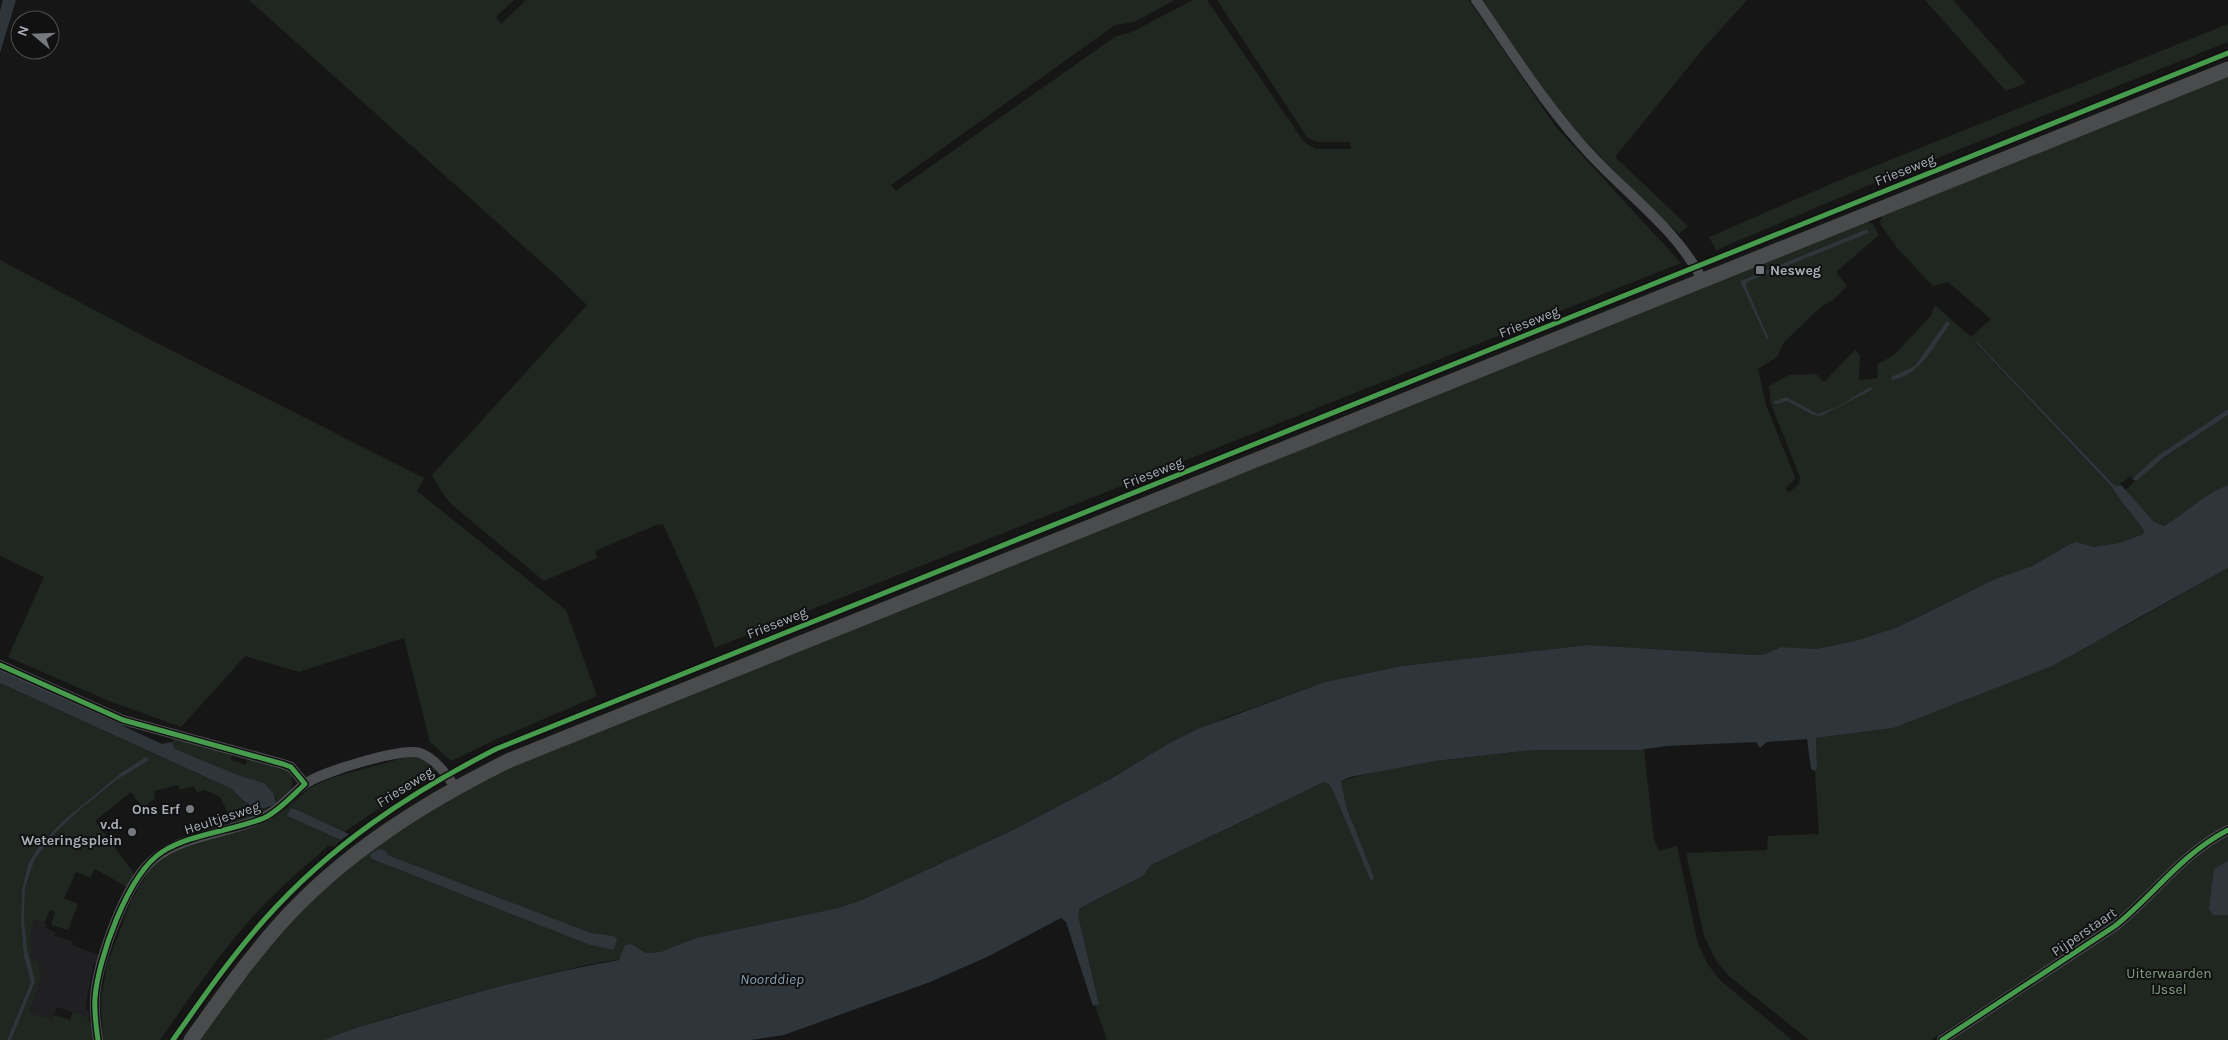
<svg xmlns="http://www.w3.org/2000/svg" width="2228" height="1040" font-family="Karla,sans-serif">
  <rect width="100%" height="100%" fill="#161617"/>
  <path fill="#202022" d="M35,920L46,924L45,928L56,932L54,936L73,941L72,945L99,955L97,963H94L87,998L86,1009L89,1010V1018L57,1007L52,1020L29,1012L42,977L31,958V931Z"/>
  <path fill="#202721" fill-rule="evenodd" d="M249,0H514L496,17L501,24L526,0H1175L1134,22L1115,25L891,185L896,191L1116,36L1132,32L1193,0H1207L1304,142L1316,149H1351L1350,142H1317L1307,137L1217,0H1469L1555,126L1681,263L715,648L696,597L663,524L656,525L595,551L597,558L544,581L452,505L444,495L432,475L587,305L558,277Z
    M1480,0H1747L1703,49L1615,157L1688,226L1679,234L1626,183L1561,115Z
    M1925,0H1953L2026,83L2006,91Z
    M2228,24V42L1860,189L1716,250L1709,237L1838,181Z
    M2228,75V409L2157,456L2133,478L2131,476L2116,487L1978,343L1974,342L2111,486C2120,502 2134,515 2144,531L2143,534L2119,543L2093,547L2077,542L2070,544L2032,566L1995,579L1898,627L1855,641L1816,649L1781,647L1763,655H1753L1588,645L1402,666L1325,682L1225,718L1166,745L1114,777L1015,829L862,900L838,908L696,938L660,952L646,953L631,944L625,945L620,959L581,966L477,992L390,1017L324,1040H197L277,936L329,884L380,842L482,778L1864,221L1873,224L1879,235L1836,272L1847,286L1833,300L1822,306L1784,342L1777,357L1758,369L1766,405L1794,475L1795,479L1786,488L1788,493L1799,484L1800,477L1771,404L1769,386L1789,375L1816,374L1824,382L1855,350L1860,355L1859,380L1878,378L1877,364L1893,356L1931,316L1935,305L1971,337L1991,319L1948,282L1933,286L1898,249L1880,224L1882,213ZM1867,229L1869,233L1747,282L1746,286L1769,339L1767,340L1740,281ZM386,851L388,855L591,933L614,936L616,942L614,950L590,945L372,859Z
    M0,260L153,341L424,478L417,491L566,610L597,696L495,740L451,761L430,742L404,638L299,672L245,656L181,727L109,701L8,657L44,577L0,556Z
    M2228,415V485C2204,494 2186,513 2164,526L2154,522L2124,491L2152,466Z
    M2228,568V827L2113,923L1931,1040H1809L1729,976L1716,961L1704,936L1686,853L1767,850L1768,836L1819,834L1815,771L1817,769L1816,738L1893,728L2124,627Z
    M0,683L232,789C243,803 252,810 270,808L257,817L230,825L227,811L220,797L205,790L197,792L194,786L180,790L178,785L154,791L155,798L143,808L131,792L95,821L133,872V876L127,887L95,869L90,878L76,872L64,898L78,904L68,930L51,925L55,912L50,910L44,923L35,920L31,931V958L38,962L42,977L29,1012L52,1020L54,1015L70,1020L73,1012L89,1018V1022L95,1028V1040H11L34,985L25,939L24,920L25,888L35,859L55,833L90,801L118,779L148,761V758L121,773L63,821L39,846L28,864L22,890L21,923L24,957L31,982L7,1040H0Z
    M174,738L232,754L231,760L246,765L248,758L288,770C298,785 289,793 276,803V798L264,783L238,775L175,749L172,742Z
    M1644,749L1654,840L1659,851L1677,846L1698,944L1708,965L1721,981L1792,1040H1107L1095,1005L1099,1003L1078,915L1080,908L1143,876L1151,865L1324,782L1329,784L1333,791L1370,879L1373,881L1374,877L1346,806L1341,781L1374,772L1435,761L1533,750Z
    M410,756L426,760L436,770L344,832L295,809H290L287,816L341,840L335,846H328C303,868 278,889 255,914C220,953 190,997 160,1040H103L101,999L107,964L132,899L153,864L179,847L265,822L281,813L310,788L328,779Z
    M2228,834V1040H1948L2118,929L2180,868Z"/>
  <path fill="#2e363b" d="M3,0H16L0,53V11Z
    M1867,229L1869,233L1747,282L1746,286L1769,339L1767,340L1740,281Z
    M1947,321L1950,324C1934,345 1921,375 1892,380L1891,377L1915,366Z
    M1974,341L1978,343L2115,486L2121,485L2154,522L2164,526C2186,513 2204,494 2228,485V568L2052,666L1893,728L1816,738L1817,769L1815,771L1811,769L1807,739L1767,742L1760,748L1756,742L1666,746L1639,750H1533L1435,761L1350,777L1341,781L1346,806L1374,877L1373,881L1370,879L1333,791L1329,784L1324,782L1151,865L1143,876L1080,908L1078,915L1099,1004L1093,1006L1066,922L1061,918L987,957L930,982L784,1035L750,1040H324C358,1026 394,1017 430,1006C492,988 555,971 619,960L625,945L631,944L646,953L660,952L696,938L838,908L862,900L1015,829L1114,777L1166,745L1198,729L1325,682L1402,666L1588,645L1753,655H1763L1781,647L1816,649L1855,641L1898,627L1995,579L2032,566L2070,544L2077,542L2093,547L2119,543L2143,534L2144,531C2134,515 2120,502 2111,486Z
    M1870,387L1873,389L1821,416L1813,415L1787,401L1776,404L1773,402L1786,397L1818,414L1839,406Z
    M2228,409V415L2163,458L2136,481L2132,479L2157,456Z
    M0,669L162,744L172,742L175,749L238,775L264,783L274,794L276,803C259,816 244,803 232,789L0,683Z
    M146,757L149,759L148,761L118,779L83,807L55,833L35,859L25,888L24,920L27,949L35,982L11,1040H7L31,982L24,957L21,923L22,890L28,864L39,846L63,821L121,773Z
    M290,809H295L349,834L341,840L287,816Z
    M378,849L386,851L388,855L591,933L614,936L617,939L614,950L590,945L372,859L370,855Z
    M2228,861V915H2213L2209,909L2214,869Z"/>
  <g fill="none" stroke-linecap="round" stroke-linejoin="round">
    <path stroke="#4b4c4f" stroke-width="10" d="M1476,0C1513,53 1547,108 1591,155C1629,196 1676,229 1702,279
      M0,665L123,720L283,764L291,767L305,784
      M98,1040C96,1026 94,1012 95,998C97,963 122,896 144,869C173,834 225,836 264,817C280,810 291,794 305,784C321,772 403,747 420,753C436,759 446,774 455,787
      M1942,1040L2115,926C2156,893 2179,856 2228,830"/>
    <path stroke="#4a4b4d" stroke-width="15" d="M191,1040C219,1001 247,961 279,925C343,853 425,802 510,760L2228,69"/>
    <defs>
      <path id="cycleway" d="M0,665L123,720L283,764L291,767L305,784C293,795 279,811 264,818C232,831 190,834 162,852C128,874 98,958 95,998C94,1012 96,1026 98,1040
        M173,1040C202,999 231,957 265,919C331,845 408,794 496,749L2228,53
        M1942,1040L2115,926C2156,893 2179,856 2228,830"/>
    </defs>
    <use href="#cycleway" stroke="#111112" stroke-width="8"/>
    <use href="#cycleway" stroke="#469c4c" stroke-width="5"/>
  </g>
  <g fill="#76797e" stroke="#111112" stroke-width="2">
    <rect x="1755" y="265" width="10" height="10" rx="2.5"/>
    <circle cx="190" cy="809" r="5"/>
    <circle cx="132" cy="832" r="5"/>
  </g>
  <g text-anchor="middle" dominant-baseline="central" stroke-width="4" stroke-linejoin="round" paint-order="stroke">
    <g font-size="14" fill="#a9aeb6" stroke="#111112">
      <text transform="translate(1905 170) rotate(-22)">Frieseweg</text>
      <text transform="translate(1529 322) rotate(-22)">Frieseweg</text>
      <text transform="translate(1153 473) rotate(-22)">Frieseweg</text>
      <text transform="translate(777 623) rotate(-22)">Frieseweg</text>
      <text transform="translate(405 787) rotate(-32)">Frieseweg</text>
      <text transform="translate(222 818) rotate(-18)">Heultjesweg</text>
      <text transform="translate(2084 932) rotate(-34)">Pijperstaart</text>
    </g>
    <g font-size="14" font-weight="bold" fill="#a9aeb6" stroke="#111112" text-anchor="end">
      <text x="1770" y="270" text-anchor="start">Nesweg</text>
      <text x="180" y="809">Ons Erf</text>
      <text x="122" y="824">v.d.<tspan x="122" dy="16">Weteringsplein</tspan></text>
    </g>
    <g font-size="14" fill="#82a081" stroke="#111112">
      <text x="2169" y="973">Uiterwaarden<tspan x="2169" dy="16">IJssel</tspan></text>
    </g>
    <g font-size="15" font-style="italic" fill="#839daf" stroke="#111112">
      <text x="772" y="979">Noorddiep</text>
    </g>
  </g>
  <g transform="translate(35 35) rotate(289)"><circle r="24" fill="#111112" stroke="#4e5054"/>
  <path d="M0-4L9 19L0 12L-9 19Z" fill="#76797e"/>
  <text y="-8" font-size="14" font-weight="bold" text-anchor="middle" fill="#a9aeb6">N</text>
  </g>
</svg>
